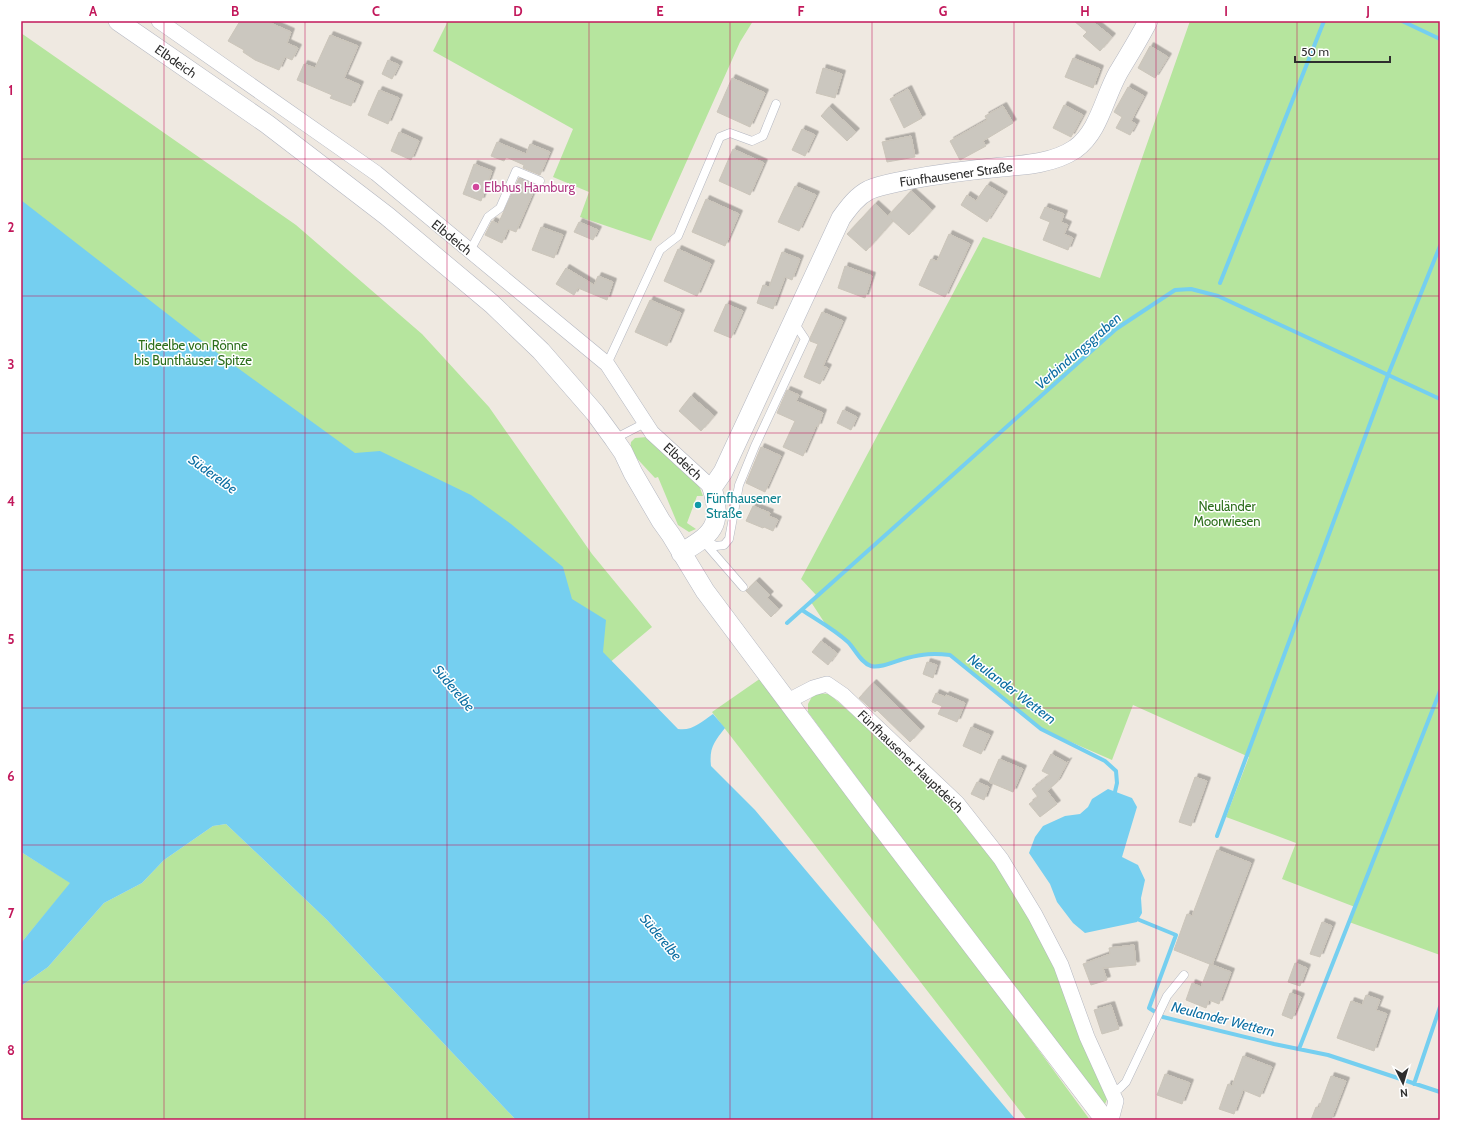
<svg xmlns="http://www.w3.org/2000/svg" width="1461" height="1141" font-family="Cabin,sans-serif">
  <defs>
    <filter id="shadow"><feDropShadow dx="3.5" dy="-3.5" stdDeviation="0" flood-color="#0004"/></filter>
  </defs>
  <rect width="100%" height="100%" fill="#efe9e1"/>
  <path fill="#b6e59e" d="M448,21H753L740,42L651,241L580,217L589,192L553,177L573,129L433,51Z
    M1190,21H1440V955L1349,922L1355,907L1282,879L1296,843L1226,817L1249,757L1133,705L1112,760L1041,729L949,655L938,653L925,654L908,658L878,667L870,666L864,661L848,642L826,625L811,602L817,596L801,579L983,237L1100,278Z
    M21,33L296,225L422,334L489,407L592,554L652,627L463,786L21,431Z
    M647,437L698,483L703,496H697L687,523L696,529L689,532L678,525L658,477L655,478L630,451L631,442L635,438Z
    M761,678L964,948L1090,1120H1027L712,712Z
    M814,693L829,694L931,783L993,857L1040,931L1107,1099L1105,1104L1096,1100L808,712V704Z
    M226,824L327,920L516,1120H21V986L48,967L104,903L142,883L164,860L213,826Z
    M21,852L71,883L21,943Z"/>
  <path fill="#75cff0" d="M21,200L224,358L355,453L380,451L471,495L511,524L563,567L572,599L606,620L603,652L678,729C693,731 701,722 713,714L725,728C714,742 709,748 711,766L755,810L1016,1120H516L327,920L226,824L213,826L164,860L142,883L104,903L48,967L21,986V943L70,883L21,852Z
    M1108,789L1132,798L1137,807L1122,857L1138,865L1145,880L1141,898L1142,913L1137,922L1085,933L1073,923L1057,902L1050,884L1029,853L1035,837L1043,826L1065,816L1080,814L1088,807L1092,799Z"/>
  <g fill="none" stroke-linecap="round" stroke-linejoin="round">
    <path stroke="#75cff0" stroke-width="4" d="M1402,21L1440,39
      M1220,283L1324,21
      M802,610C817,620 834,629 848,642C855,649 861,663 871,666C880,669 898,660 907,658C923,654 933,653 950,655L1041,729L1105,761L1116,771L1117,783L1114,796
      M787,623L1116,329L1175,290L1191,289L1218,296L1440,399
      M1217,836L1388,375L1440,246
      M1135,917L1137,919L1176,935L1149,1008L1163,1017L1274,1044L1328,1055L1440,1092
      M1299,1049L1440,691
      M1414,1084L1440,1007"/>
  </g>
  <path fill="#cbc7bf" stroke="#cbc5ba" filter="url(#shadow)" d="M240,21H266L291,32L287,43L298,48L292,60L285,57L279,70L255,60L243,52L244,50L228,41Z
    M1074,21H1092L1112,37L1100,51L1083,36L1087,32Z
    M330,35L358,46L344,78L360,85L351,106L330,98L332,95L297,80L304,64L315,68Z
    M1150,46L1168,57L1155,78L1138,68Z
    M1073,58L1100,69L1093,88L1065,77Z
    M388,60L399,65L392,79L382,74Z
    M823,68L842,74L835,98L816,93Z
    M732,78L765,93L750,127L717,112Z
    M1128,87L1144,96L1131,121L1136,124L1130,135L1116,128L1122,117L1114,112Z
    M908,89L922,118L904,128L890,99Z
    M379,90L399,98L388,124L368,115Z
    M1064,105L1083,115L1071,137L1053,128Z
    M1003,106L1013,123L983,141L986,146L960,160L950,141L987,120L985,116Z
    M829,107L856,132L847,141L821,116Z
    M802,129L815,135L805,156L792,150Z
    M399,132L419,141L411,160L391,151Z
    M911,136L915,157L887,162L882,142Z
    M497,142L526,154L530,144L550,152L540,175L523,168L524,165L506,157L504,161L491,156Z
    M733,149L764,163L750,195L719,181Z
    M474,164L492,171L481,201L463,194Z
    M519,178L535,185V188L516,232L508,229L502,243L485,235L492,221L498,224Z
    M987,185L1004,195L987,222L961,205L967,195L976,201Z
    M795,186L816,195L799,231L778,222Z
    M911,191L932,210L909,235L891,219L893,221L866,251L847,234L875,204L888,216Z
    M706,199L739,214L725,246L692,232Z
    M1045,207L1064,214L1061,222L1068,225L1064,234L1073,238L1068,250L1043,240L1050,222L1040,218Z
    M579,222L598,230L593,240L574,232Z
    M541,227L563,235L554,258L532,250Z
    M949,234L970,244L945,297L919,285L931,259L937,261Z
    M678,249L711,264L697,296L664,281Z
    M782,252L800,259L792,280L785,277L773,309L757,303L763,285L769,287Z
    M845,266L872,276L865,298L838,288Z
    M566,268L594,285L598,276L613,282L607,300L578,288L574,295L556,284Z
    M650,300L681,313L667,346L635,332Z
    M726,304L743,311L731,338L714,331Z
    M822,312L843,321L823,366L828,368L820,384L804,377L818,344L810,341V338Z
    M787,390L799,395L796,401L823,413L818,427L816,426L803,456L783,447L795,421L777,413Z
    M691,396L714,416L701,431L679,411Z
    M843,410L857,417L851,430L837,423Z
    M761,447L781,456L765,492L746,483Z
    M753,506L770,513L769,516L778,520L773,531L764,527L763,528L746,521Z
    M756,581L770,595L767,598L779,609L771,617L746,591Z
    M821,641L837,653L828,665L812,652Z
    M927,662L937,665L933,678L923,674Z
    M873,683L921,730L910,742L877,710L875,712L859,698Z
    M936,693L945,697L946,695L965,703L957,722L938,714L942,706L932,702Z
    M971,727L990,735L981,754L963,746Z
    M1051,754L1067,763L1068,761L1057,782L1047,791L1057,804L1040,817L1029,804L1038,797L1032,789L1050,775L1042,771Z
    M999,759L1023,769L1013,792L989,782Z
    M1195,777L1207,781L1191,826L1179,822Z
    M977,782L989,787L984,800L971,794Z
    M1217,850L1251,863L1212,965L1174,950L1187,914L1192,916Z
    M1322,922L1332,926L1320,957L1310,954Z
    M1134,945L1136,965L1103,968L1107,980L1091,985L1083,964L1110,954L1109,948Z
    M1295,963L1307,968L1300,986L1288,982Z
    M1210,964L1231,972L1219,1004L1209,1000L1206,1008L1186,1000L1192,983L1201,987Z
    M1290,993L1301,997L1292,1019L1282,1015Z
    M1366,995L1380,1000L1376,1010L1387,1014L1374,1051L1337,1038L1351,1001L1362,1005Z
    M1111,1005L1119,1029L1102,1034L1094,1010Z
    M1243,1056L1272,1067L1260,1097L1243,1090L1234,1114L1219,1109L1228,1084L1232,1086Z
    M1165,1074L1190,1083L1182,1104L1157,1095Z
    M1331,1076L1346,1081L1331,1120H1311L1316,1107L1319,1108Z"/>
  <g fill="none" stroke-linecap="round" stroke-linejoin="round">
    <defs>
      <path id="service" d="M470,251L488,217L500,208L516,171L540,181
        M607,364L660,250L678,236L720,137L730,133L752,141L763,136L776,104
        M614,439L645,423
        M702,540L716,546L724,545L729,539L739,485L755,446L805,339L793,321
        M704,542L743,587
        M1112,1093L1120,1088L1126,1082L1167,996L1184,975"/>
      <path id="minor" d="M159,21L376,173L607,364L652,433L712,488
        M788,701L813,688L827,684L843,695L957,803L1001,859L1035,915L1061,965L1087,1037L1116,1101L1111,1120"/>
      <path id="tertiary" d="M118,21L267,124L387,216L492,304L541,351L595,413L614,439L623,452L633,473L661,521L671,535L705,591L874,817L1105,1120
        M681,553C711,535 724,526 712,488L723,472L841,218C849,207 857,196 869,190C880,185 894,183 907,180C938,174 970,170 1002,167C1027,165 1054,163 1075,149C1099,132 1104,98 1118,73C1128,56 1139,39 1148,21"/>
    </defs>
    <use href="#service" stroke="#b4b7c1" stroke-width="9"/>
    <use href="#minor" stroke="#b4b7c1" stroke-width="16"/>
    <use href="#tertiary" stroke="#b4b7c1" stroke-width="20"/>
    <use href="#service" stroke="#fff" stroke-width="8"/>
    <use href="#minor" stroke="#fff" stroke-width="15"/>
    <use href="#tertiary" stroke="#fff" stroke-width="19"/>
  </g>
  <path fill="none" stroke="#c2185b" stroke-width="1" stroke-opacity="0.55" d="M164,21V1120M305,21V1120M447,21V1120M589,21V1120M730,21V1120M872,21V1120M1014,21V1120M1156,21V1120M1297,21V1120M21,159H1440M21,296H1440M21,433H1440M21,570H1440M21,708H1440M21,845H1440M21,982H1440"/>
  <circle fill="#d1479c" stroke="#fff" stroke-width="1.5" cx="476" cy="187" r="4"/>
  <circle fill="#0f9aa8" stroke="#fff" stroke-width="1.5" cx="698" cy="505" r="4"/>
  <g text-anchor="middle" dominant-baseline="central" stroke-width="3" stroke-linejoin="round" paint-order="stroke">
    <g font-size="13" fill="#2e2e2e" stroke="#fff">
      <text transform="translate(176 61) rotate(35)">Elbdeich</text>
      <text transform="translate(956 174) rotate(-8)">Fünfhausener Straße</text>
      <text transform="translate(452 237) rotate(39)">Elbdeich</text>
      <text transform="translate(683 461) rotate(43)">Elbdeich</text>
      <text transform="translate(911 761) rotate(44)">Fünfhausener Hauptdeich</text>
    </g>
    <g font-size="13" fill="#b23c85" stroke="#fff" text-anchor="start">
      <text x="484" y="187">Elbhus Hamburg</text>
    </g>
    <g font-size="13" fill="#2c6e1b" stroke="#fff">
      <text x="193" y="345">Tideelbe von Rönne<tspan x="193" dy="15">bis Bunthäuser Spitze</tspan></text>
      <text x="1227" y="506">Neuländer<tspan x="1227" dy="15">Moorwiesen</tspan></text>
    </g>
    <g font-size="13" fill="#0d838f" stroke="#fff" text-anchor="start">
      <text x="706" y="498">Fünfhausener<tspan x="706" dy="15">Straße</tspan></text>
    </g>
    <g font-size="14" font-style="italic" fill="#0d6fa3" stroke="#fff">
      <text transform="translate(1078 351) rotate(-41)">Verbindungsgraben</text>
      <text transform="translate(213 474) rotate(36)">Süderelbe</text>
      <text transform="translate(454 688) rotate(50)">Süderelbe</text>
      <text transform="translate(1012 689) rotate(37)">Neulander Wettern</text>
      <text transform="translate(661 937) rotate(50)">Süderelbe</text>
      <text transform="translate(1223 1019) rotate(14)">Neulander Wettern</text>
    </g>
  </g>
  <rect width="1461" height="1141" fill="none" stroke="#ffffff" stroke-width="44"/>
  <g transform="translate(1403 1083) rotate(175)" stroke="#ffffff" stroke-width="3" paint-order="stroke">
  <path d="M0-3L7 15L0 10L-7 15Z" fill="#2e2e2e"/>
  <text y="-6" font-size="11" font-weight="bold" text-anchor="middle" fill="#2e2e2e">N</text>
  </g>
  <path d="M1295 56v6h95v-6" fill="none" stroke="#2e2e2e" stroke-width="2"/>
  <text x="1301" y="56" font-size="12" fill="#2e2e2e" stroke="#ffffff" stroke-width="3" paint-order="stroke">50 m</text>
  <rect x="22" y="22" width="1417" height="1097" fill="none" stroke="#c2185b" stroke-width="1.5"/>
  <g font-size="13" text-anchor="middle" font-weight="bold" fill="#c2185b">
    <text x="93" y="16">A</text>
    <text x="235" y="16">B</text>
    <text x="376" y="16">C</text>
    <text x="518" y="16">D</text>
    <text x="660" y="16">E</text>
    <text x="801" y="16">F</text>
    <text x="943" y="16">G</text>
    <text x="1085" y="16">H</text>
    <text x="1226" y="16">I</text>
    <text x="1368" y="16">J</text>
    <text x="11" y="95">1</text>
    <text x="11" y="232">2</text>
    <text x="11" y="369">3</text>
    <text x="11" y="506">4</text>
    <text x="11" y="644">5</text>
    <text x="11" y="781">6</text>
    <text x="11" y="918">7</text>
    <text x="11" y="1055">8</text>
  </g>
</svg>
